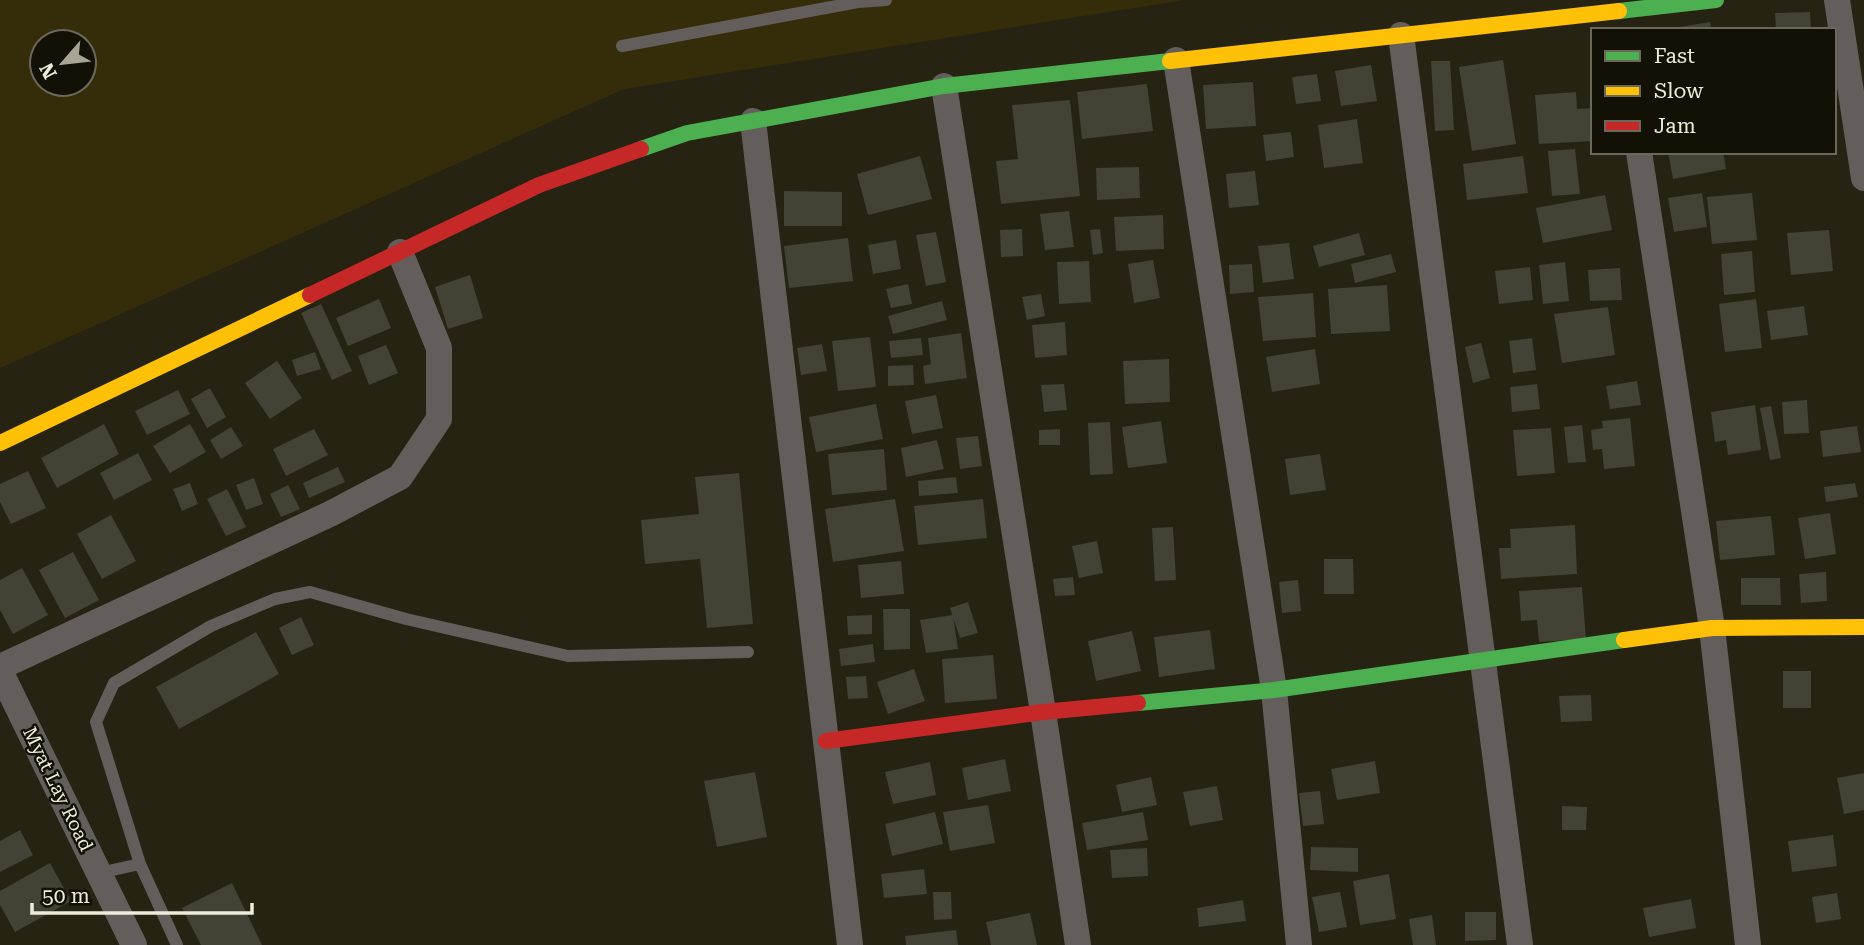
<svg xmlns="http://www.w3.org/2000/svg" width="1864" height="945" font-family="'Roboto Serif',serif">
  <rect width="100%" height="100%" fill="#262313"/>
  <path fill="#352d0a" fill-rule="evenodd" d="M0,0H1184L624,89L0,368ZM42,42H84V84H42Z"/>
  <path fill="#444135" d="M1810,12L1811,30H1776L1775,13Z
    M1710,22L1711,30H1673V28Z
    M1503,60L1516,144L1472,151L1459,67Z
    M1431,61H1450L1454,130L1435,131Z
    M1371,65L1377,101L1341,106L1335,71Z
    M1317,74L1321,101L1296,104L1292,77Z
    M1253,82L1256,126L1206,129L1203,85Z
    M1147,84L1153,131L1082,139L1077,92Z
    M1576,92L1577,109L1593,108V141L1539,144L1535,95Z
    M1070,100L1080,196L1001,204L996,161L1018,159L1012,105Z
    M1357,119L1363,163L1324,168L1318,125Z
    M1291,132L1294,157L1266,161L1263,135Z
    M1575,149L1580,194L1552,196L1548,151Z
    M1668,152H1723L1726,169L1673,179Z
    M920,156L932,199L868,215L857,174Z
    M1523,156L1528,193L1467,200L1463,164Z
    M1139,167L1140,198L1097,200L1096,168Z
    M1255,171L1259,205L1229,208L1226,174Z
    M784,191L842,192V226H784Z
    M1702,193L1707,227L1674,232L1668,198Z
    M1752,193L1757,240L1712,244L1707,197Z
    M1605,195L1612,230L1543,243L1536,208Z
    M1069,211L1074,247L1045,250L1040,214Z
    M1163,215L1164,249L1116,251L1114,217Z
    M1022,229L1023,256L1001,257L1000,230Z
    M1100,229L1103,253L1093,255L1090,230Z
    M1829,230L1833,271L1791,275L1787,233Z
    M936,232L946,282L926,286L916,235Z
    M1359,233L1365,255L1319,267L1313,246Z
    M848,238L853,281L789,288L784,246Z
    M896,240L901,269L873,274L868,245Z
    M1289,243L1294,279L1263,283L1258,246Z
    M1752,251L1755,292L1724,295L1721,254Z
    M1391,254L1396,272L1355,283L1351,264Z
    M1153,260L1160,298L1134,303L1128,264Z
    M1089,261L1091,302L1059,304L1057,262Z
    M1565,262L1569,301L1543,304L1539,265Z
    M1252,264L1254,292L1230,294L1229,265Z
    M1530,267L1533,300L1499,304L1495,271Z
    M1620,268L1622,300L1590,301L1588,270Z
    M470,275L483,318L448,329L435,287Z
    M908,284L912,304L891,308L886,289Z
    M1387,285L1390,331L1331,334L1328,289Z
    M1313,293L1316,337L1263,341L1258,297Z
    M1041,294L1045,316L1027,320L1022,297Z
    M379,299L391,328L348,346L336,318Z
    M1756,299L1762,348L1725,352L1719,304Z
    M942,301L947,320L893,334L888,316Z
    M321,304L352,371L332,380L301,313Z
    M1804,306L1808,335L1771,340L1767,311Z
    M1608,307L1615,355L1562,363L1554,314Z
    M1065,322L1067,355L1035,358L1032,325Z
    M961,333L967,378L925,384L923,366L931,364L928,338Z
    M870,337L876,387L838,391L832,341Z
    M921,338L923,355L891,358L889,341Z
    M1532,338L1536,370L1513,373L1509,341Z
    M1481,343L1490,378L1473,383L1465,347Z
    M822,344L827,371L801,375L797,348Z
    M386,345L398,373L369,385L358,356Z
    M1315,349L1320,384L1272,392L1266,357Z
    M315,352L321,369L297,376L292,360Z
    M1169,359L1170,402L1125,404L1123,361Z
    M277,361L302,398L270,419L245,383Z
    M913,365L914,385L888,386V366Z
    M1637,381L1641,405L1610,409L1606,386Z
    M1064,384L1067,410L1044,412L1041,385Z
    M1537,384L1540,409L1512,412L1510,387Z
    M210,388L226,417L207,428L191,399Z
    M178,390L190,414L147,435L135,411Z
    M936,395L943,428L912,434L905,401Z
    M1807,400L1809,433L1784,434L1782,402Z
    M876,404L883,439L816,452L809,417Z
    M1755,405L1761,450L1728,455L1726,440L1715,442L1711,412Z
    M1771,406L1781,458L1770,460L1760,408Z
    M1630,418L1635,466L1604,469L1602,449L1593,450L1591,430L1603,428L1602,421Z
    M1161,421L1167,463L1128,468L1122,427Z
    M1110,422L1113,474L1090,475L1088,423Z
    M104,424L119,454L57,488L41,458Z
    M190,424L206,452L170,473L153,446Z
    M1582,425L1586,462L1568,463L1564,427Z
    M1857,426L1861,452L1823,457L1820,431Z
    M231,427L243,446L221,459L210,440Z
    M1551,428L1555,473L1517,476L1513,430Z
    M314,429L328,455L286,476L273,449Z
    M1060,429V445H1039V430Z
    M978,436L982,466L960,469L956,438Z
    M937,440L944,469L906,477L901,448Z
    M884,449L887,490L832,495L828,454Z
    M138,453L152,480L114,500L100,473Z
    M1320,454L1326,490L1290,495L1285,459Z
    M338,467L345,482L309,498L303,483Z
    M28,471L46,508L11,524L0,502V484Z
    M739,473L753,624L707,628L700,559L645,564L641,520L699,514L695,477Z
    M956,477L958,493L919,496L918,481Z
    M254,478L263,504L246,510L236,485Z
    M190,483L198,504L182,511L173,489Z
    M1855,483L1858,497L1826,502L1824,487Z
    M288,485L300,509L281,517L270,494Z
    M227,489L246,527L226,536L207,499Z
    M895,499L904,551L833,562L825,509Z
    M983,499L987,538L918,545L914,506Z
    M1830,513L1836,554L1805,559L1798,518Z
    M111,515L136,561L102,579L77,534Z
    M1771,516L1775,555L1720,560L1716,521Z
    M1575,525L1577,574L1501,579L1499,548H1511L1510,529Z
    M1173,527L1176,580L1155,581L1152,528Z
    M1097,541L1103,573L1079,578L1072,546Z
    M73,552L99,600L65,618L39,570Z
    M1324,559H1353L1354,594H1324Z
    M901,561L904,594L861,598L858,565Z
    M22,568L48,615L13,634L0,610V580Z
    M1826,572L1827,601L1801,603L1799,574Z
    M1073,577L1075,595L1055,596L1053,579Z
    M1741,578H1780L1781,605H1741Z
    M1298,580L1301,611L1282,613L1279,582Z
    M1582,587L1586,639L1539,642L1537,620L1521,621L1519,591Z
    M968,602L978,633L960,638L950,608Z
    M883,609H910V649L884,650Z
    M872,615V634L848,635L847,616Z
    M953,615L958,649L926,653L920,620Z
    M301,617L314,645L292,655L279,628Z
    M1210,630L1215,669L1159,677L1154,637Z
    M1132,631L1141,671L1096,681L1088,641Z
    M256,632L279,674L179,729L156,687Z
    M873,644L875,662L841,666L839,649Z
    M993,655L997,699L945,703L942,659Z
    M914,669L925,701L888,714L877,682Z
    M1783,671H1811V708H1783Z
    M866,676L868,698L848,699L846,677Z
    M1591,695L1592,721L1561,722L1559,696Z
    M1005,759L1011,791L968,800L962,768Z
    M1375,761L1380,793L1337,800L1331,769Z
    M930,762L936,795L893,804L885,772Z
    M755,772L767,837L717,847L704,781Z
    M1864,773V810L1844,814L1837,778Z
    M1151,777L1157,805L1122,812L1116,785Z
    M1217,786L1223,820L1190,826L1183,792Z
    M1320,791L1324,824L1303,826L1299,793Z
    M988,805L995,843L950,851L943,812Z
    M1562,806L1587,807L1586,830H1562Z
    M935,812L943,844L892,856L885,824Z
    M1143,812L1148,840L1087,850L1082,823Z
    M20,830L33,855L0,872V841Z
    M1833,835L1837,866L1792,872L1788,841Z
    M1311,847L1358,848V872L1310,870Z
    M1147,848L1148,876L1112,878L1110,850Z
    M50,863L71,901L15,932L0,905V891Z
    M924,869L927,894L884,898L881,874Z
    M1389,874L1396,919L1360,925L1353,881Z
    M232,883L262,945H201L182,908Z
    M933,892H951L952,919L934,920Z
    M1340,892L1347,927L1319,932L1312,897Z
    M1837,893L1841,919L1816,923L1812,897Z
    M1691,899L1696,928L1649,937L1643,908Z
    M1243,900L1246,921L1199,927L1197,908Z
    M1465,912H1496V940L1465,941Z
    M1030,913L1037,945H991L986,922Z
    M1432,915L1436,945H1413L1409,919Z
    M956,930L958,945H906L905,936Z"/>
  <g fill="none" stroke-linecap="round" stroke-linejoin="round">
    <path stroke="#635e5c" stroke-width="12" d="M622,46L858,2L886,0
      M99,873L140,864
      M177,945L140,864L96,722L114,683L211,626L275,599L310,592L406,619L568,656L748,652"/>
    <path stroke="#635e5c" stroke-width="26" d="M1837,0L1864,178
      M1401,35L1520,945
      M1176,60L1274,690L1299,945
      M944,86L1043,712L1078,945
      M753,121L850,945
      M1639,152L1712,628L1748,945
      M0,667L330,514L400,477L439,419V348L400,252
      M0,671L134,945"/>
    <path stroke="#4caf50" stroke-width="16" d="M1619,11L1716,0
      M641,149L687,133L944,86L1170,61
      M1138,703L1274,690L1624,640"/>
    <path stroke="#ffc107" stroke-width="16" d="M1170,61L1619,11
      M0,443L310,295
      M1624,640L1712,628L1864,627"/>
    <path stroke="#c62828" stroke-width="16" d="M310,295L539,185L641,149
      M826,741L1043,712L1138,703"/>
  </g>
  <g text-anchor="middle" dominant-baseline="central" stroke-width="5" stroke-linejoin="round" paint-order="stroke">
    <g font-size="19" fill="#efebdb" stroke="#131106">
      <text transform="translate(58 789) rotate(64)">Myat Lay Road</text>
    </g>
  </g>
  <rect x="1591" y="28" width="245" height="126" fill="#131106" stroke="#6b685b" stroke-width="2"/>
  <rect x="1605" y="51" width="35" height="10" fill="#4caf50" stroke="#6b685b" stroke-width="2"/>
  <text x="1654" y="63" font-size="21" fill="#efebdb">Fast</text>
  <rect x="1605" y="86" width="35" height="10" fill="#ffc107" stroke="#6b685b" stroke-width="2"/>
  <text x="1654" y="98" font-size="21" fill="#efebdb">Slow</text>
  <rect x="1605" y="121" width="35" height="10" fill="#c62828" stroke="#6b685b" stroke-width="2"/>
  <text x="1654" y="133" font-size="21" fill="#efebdb">Jam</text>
  <g transform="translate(63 63) rotate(242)"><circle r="33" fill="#131106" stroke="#6b685b" stroke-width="2"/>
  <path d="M0-5L12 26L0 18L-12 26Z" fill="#a9a595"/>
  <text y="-10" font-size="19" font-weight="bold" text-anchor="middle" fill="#efebdb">N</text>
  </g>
  <path d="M32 903v10h220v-10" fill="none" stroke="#efebdb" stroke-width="3.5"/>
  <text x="42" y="903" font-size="21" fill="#efebdb" stroke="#131106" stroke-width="5" paint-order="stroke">50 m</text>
</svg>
